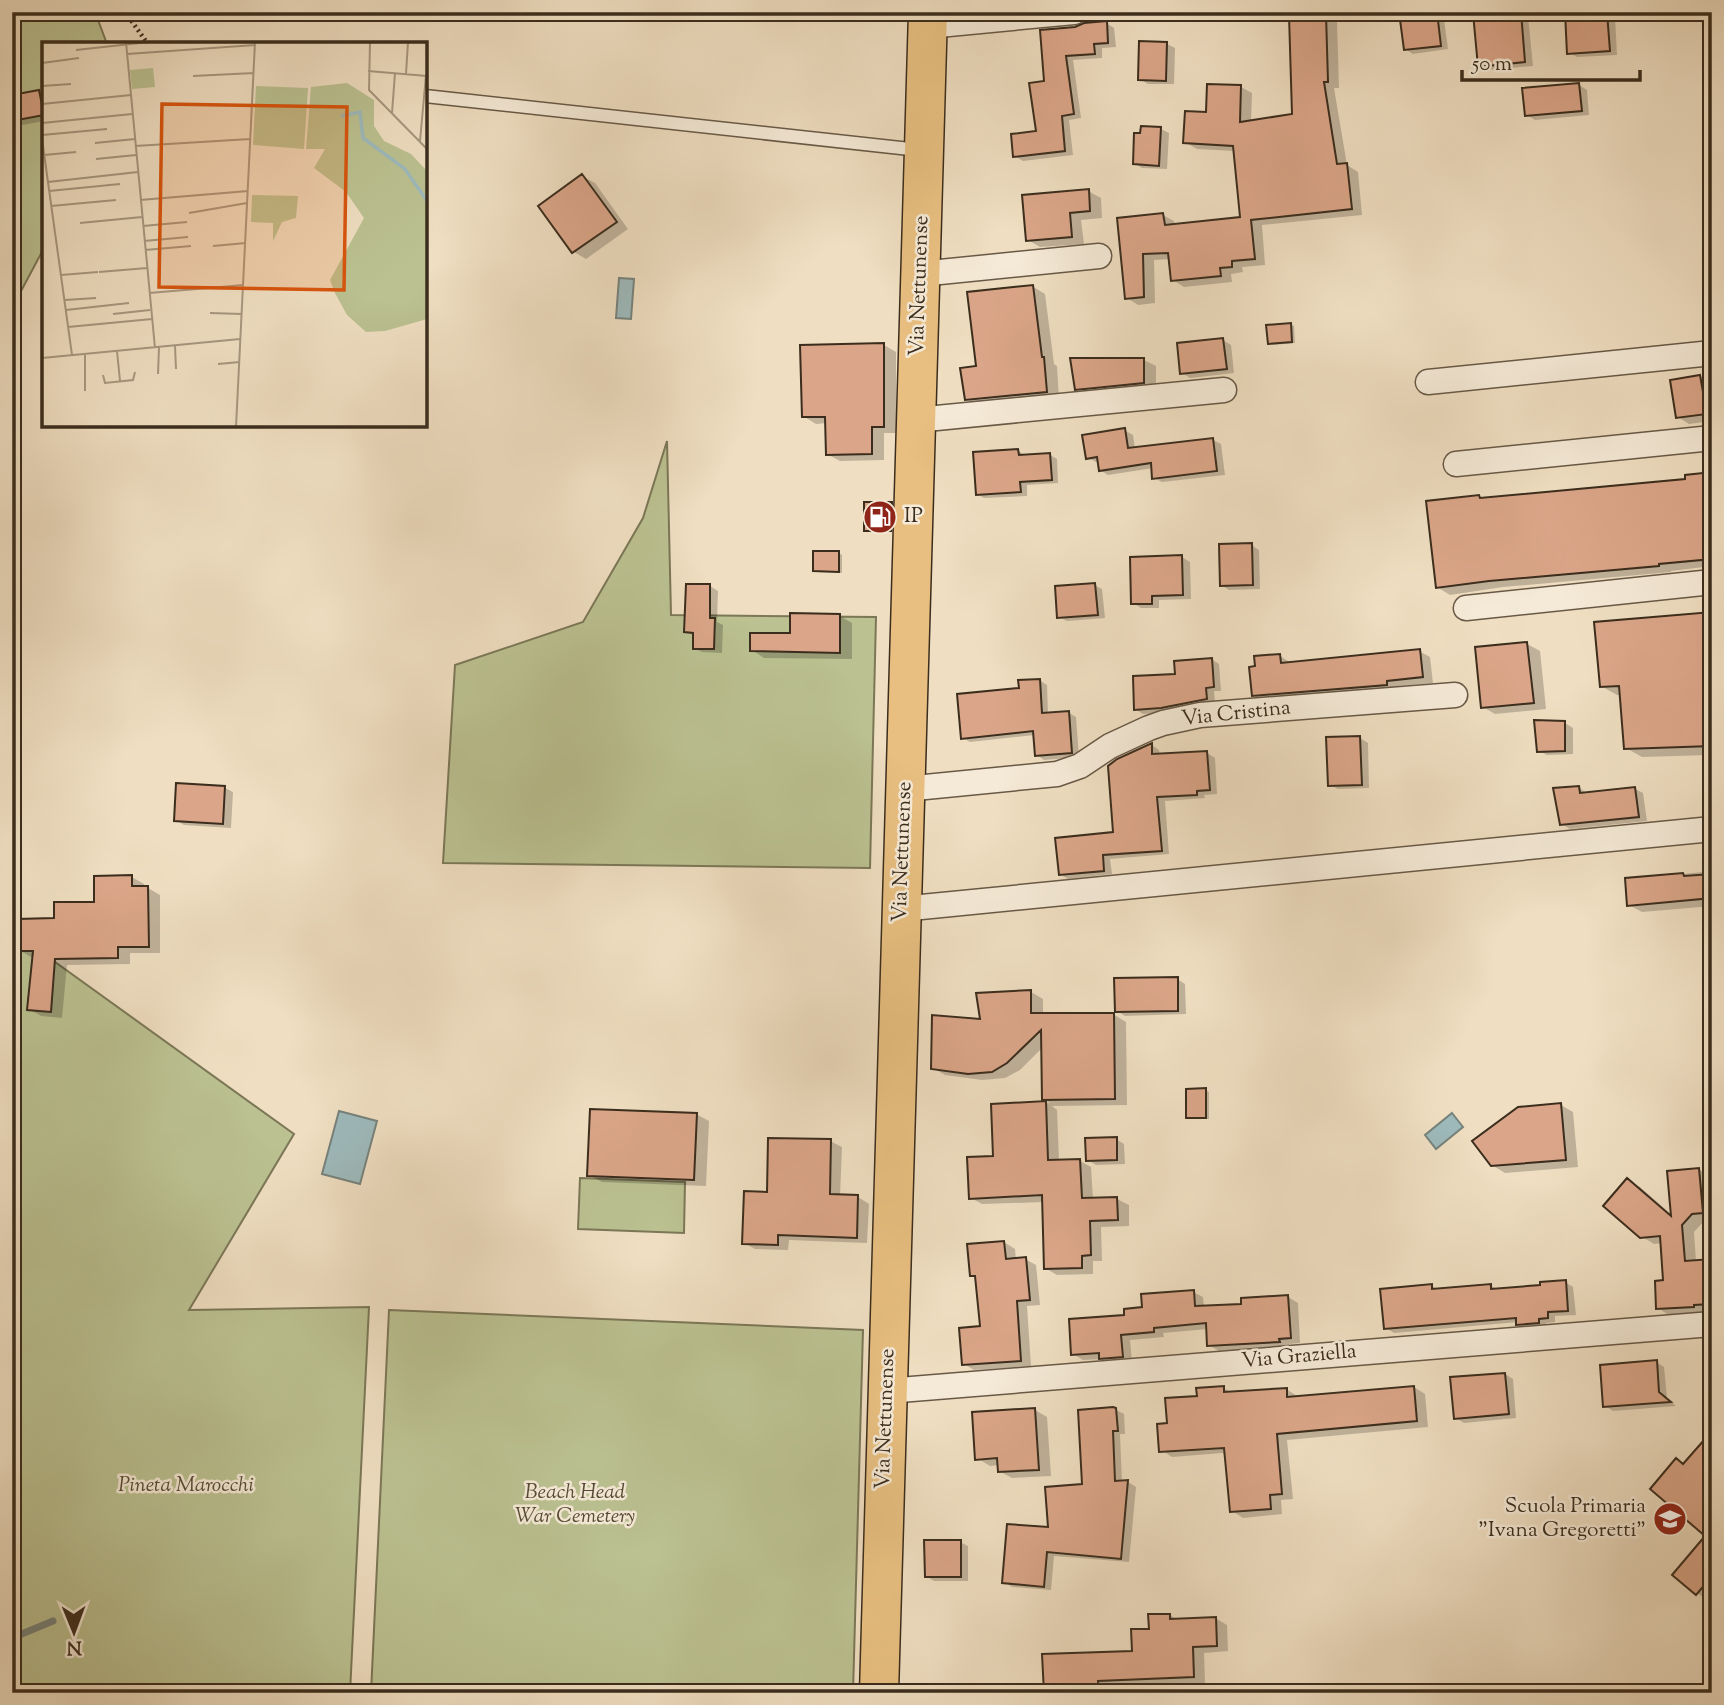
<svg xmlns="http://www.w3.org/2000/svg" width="1724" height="1705" font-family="'Sorts Mill Goudy',serif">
  <rect width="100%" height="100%" fill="#efdec1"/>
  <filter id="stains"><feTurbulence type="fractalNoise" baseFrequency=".00286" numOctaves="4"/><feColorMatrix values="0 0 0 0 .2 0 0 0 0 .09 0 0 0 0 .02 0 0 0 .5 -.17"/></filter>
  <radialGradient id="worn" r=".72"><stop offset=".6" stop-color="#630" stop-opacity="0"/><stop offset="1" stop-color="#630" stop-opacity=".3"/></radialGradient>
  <path fill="#bbc191" stroke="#7b7757" stroke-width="2" d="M12,12H95L107,44H44V248L12,308Z
    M667,441L671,615L876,617L870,868L443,863L455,665L583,622L643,518Z
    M12,931L294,1134L189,1310L369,1307L350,1693H12Z
    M580,1178L685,1182L684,1233L578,1229Z
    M389,1310L863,1330L853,1693H371Z"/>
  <path fill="#9dbabc" stroke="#76827c" stroke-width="2" d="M619,278L634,279L631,319L616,318Z
    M339,1111L377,1121L360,1184L322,1174Z
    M1452,1113L1463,1127L1436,1149L1425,1135Z"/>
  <path fill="#0003" d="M1400,12H1443L1448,49L1413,54L1405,49Z
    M1508,12H1522L1528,16L1533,66L1488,70L1480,66Z
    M1598,12H1608L1615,16L1617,55L1577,57L1569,53Z
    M1326,16L1337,22L1339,88H1334L1347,165L1358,172L1362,215L1262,225L1265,265L1242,267L1243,272L1231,274L1232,282L1184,287L1173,280L1171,259L1154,260L1155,303L1138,305L1127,298L1119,219L1163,215L1174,221L1175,226L1242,219L1235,151L1197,149L1185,142L1208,113L1241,87L1252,93L1251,122L1294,116Z
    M1106,23L1114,28L1116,47L1102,48V58L1073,60L1081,118L1069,120L1073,155L1023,161L1015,156L1038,133L1046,82L1076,29Z
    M1167,44L1175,48L1174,84H1148L1140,79Z
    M1579,85L1587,90L1589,115L1535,120L1527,115Z
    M39,92L44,95V121L23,125L15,120Z
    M1161,129L1169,133L1167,169L1142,168L1134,163Z
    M582,176L595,183L628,229L586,259L574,252Z
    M1088,191L1101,198L1102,218L1081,220L1084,244L1040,247L1028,240Z
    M1032,286L1045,294L1054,364L1057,366L1059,399L979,406L966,399L978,367Z
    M1290,324L1294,326L1295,343L1273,345L1269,343Z
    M1223,340L1231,345L1234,373L1190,378L1182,373Z
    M884,345L896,352V433H884V460L840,461L827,454V423L816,424L803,416Z
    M1144,360L1156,366V389L1089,395L1077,388Z
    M1712,375V421L1689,424L1678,417L1672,381Z
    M1124,430L1133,435L1135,449L1213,440L1221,444L1225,475L1162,482L1154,478L1153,468L1108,475L1100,470L1099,462H1096L1088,458Z
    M1018,451L1025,455H1050L1057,459L1058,483L1027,485V496L984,498L977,494Z
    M1712,474V566L1671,571V572L1503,587L1450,595L1437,587L1479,497L1483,499L1687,481Z
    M891,504L895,506L894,532H869L866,530Z
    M1251,545L1259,550L1260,589L1229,590L1221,585Z
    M839,553L842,555V573L818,572L814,570Z
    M1182,557L1190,562L1191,599L1159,600V608H1141L1133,603Z
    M1094,585L1102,589L1105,618L1067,621L1059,617Z
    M710,586L718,591L717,622L723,625L722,653L702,652L694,648L695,636L686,631Z
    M1712,614V762L1709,760V755L1642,757L1626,748L1621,695H1617L1601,686Z
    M840,616L852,623V659L764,658L752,650Z
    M1527,644L1540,651L1546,709L1495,714L1483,707Z
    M1419,651L1430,657L1433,683L1397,686L1398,690L1264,701L1253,695L1280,656L1291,663Z
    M1211,659L1219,664L1221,691H1214L1215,703L1170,712L1143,714L1135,709L1177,675Z
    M1039,680L1047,685L1048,714L1069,713L1076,717L1079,757L1044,760L1037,755L1035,735L970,742L963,738L1021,689Z
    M1565,723L1573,728V754L1547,755L1539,751Z
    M1360,738L1368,743L1369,788L1338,789L1330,785Z
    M1152,745L1159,750L1160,755L1207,753L1215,758L1217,794L1204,795L1205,798L1165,801L1169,854L1110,859L1112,874L1068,879L1060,874L1115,833Z
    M178,785L225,788L233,792L231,828L184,825L176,820Z
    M1579,788L1587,793L1635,789L1643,793L1647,821L1570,829L1562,824Z
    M1712,871V906L1642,912L1629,905L1627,880Z
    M132,877L144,884V888H148L160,895V953H130V964L67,965L62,1018L41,1016L29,1009L34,957H31L19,950L56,920L95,904Z
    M1177,979L1185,984L1186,1014L1125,1016L1117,1011Z
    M1031,992L1043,999V1015L1113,1014L1126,1022L1127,1105L1052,1106L1057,1110L1059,1161H1080L1091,1167L1093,1199H1117L1129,1205V1226L1101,1227L1102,1261H1093V1274L1057,1275L1045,1268L1044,1202L982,1204L971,1198L995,1157L993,1105L1050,1103L1043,1099V1047L1020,1070L1005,1078L982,1080L945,1075L933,1068L982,1021Z
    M1206,1090L1209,1092V1119H1191L1188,1117Z
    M1561,1105L1573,1112L1578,1167L1505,1173L1492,1165Z
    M696,1114L709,1121L706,1186L602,1182L589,1175Z
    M1116,1139L1124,1144L1125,1164L1096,1165L1088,1160Z
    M830,1141L842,1147L840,1197H858L869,1204L867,1243L789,1240L788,1250L755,1249L744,1243L768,1194Z
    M1698,1169L1711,1177L1712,1185V1220H1705L1694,1232L1696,1262L1712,1261V1311H1706V1313L1670,1316L1658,1308L1665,1282L1662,1243L1654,1244L1641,1236L1627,1180L1640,1187L1673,1216Z
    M1004,1242L1015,1249L1016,1260L1025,1259L1036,1265L1040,1305L1027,1306L1031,1366L974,1370L964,1364L982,1328L977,1278L972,1275Z
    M1565,1282L1573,1287L1576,1315L1555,1316V1322L1546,1323L1547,1327L1526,1329L1518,1322L1394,1333L1386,1328L1432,1286L1439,1290L1491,1286L1499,1290Z
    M1193,1292L1203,1297L1204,1308L1243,1306L1288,1297L1298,1303L1300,1343L1289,1344V1347L1219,1351L1209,1345L1208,1329L1163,1333L1164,1337L1130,1340L1132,1362L1111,1364L1102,1359L1083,1360L1073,1354L1126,1316Z
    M1707,1360H1712V1396L1710,1395Z
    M1656,1362L1664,1367L1667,1398L1676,1406L1613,1411L1605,1406Z
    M1505,1374L1513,1379L1516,1418L1464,1423L1456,1418Z
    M1414,1387L1425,1394L1428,1427L1287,1440L1293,1499L1281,1500L1282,1514L1243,1518L1232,1511L1225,1454L1222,1453L1172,1457L1161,1450L1169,1425L1198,1397L1223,1388L1233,1393L1286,1389L1297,1396V1398Z
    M1035,1410L1047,1417L1051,1476L1012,1478L999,1471V1465L990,1466L977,1458Z
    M1116,1410L1124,1414L1125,1434H1120L1122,1483L1128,1482L1136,1487L1129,1562L1054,1556L1051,1590L1012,1587L1004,1582L1050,1529L1084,1485Z
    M1712,1437V1597L1709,1601L1697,1593L1708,1535L1685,1465Z
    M960,1542L968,1546V1581H934L926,1576Z
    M1170,1615L1178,1620L1215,1618L1227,1625L1228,1651L1204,1653L1205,1683L1109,1687V1693H1046L1134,1653L1151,1630Z"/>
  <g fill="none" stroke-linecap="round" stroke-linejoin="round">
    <path stroke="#76827c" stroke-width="7" d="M12,1638L53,1621"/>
  </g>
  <path fill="#daa588" stroke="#3b2d1d" stroke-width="2" d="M1399,12H1437L1441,46L1404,50Z
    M1488,12H1521L1525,62L1478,67L1473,13Z
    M1565,12H1607L1610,51L1567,54Z
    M1326,14L1328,82H1324L1337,164L1347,163L1352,209L1251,220L1255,259L1232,261V267L1220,268L1221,276L1171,281L1168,253L1143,254L1144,297L1125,299L1117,218L1163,213L1165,225L1240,217L1233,146L1183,143L1185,111L1206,112L1207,84L1241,85L1240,122L1292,114L1289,15Z
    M1107,21L1108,43L1094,44L1095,54L1066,56L1074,114L1062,116L1065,151L1013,157L1011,134L1036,131L1029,83L1044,81L1040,30L1075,27L1084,23Z
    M1139,41L1167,42L1166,81L1138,80Z
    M1579,83L1582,111L1525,116L1522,88Z
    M39,90L44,115L12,121V95Z
    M1141,126L1161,127L1159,166L1133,164L1134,133H1140Z
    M582,174L617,222L572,253L538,206Z
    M1089,189L1090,211L1070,213L1072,237L1026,241L1022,195Z
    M1033,285L1042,357H1044L1047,392L965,400L960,368L976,366L967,292Z
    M1291,323L1292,342L1268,344L1266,325Z
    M1223,338L1227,369L1180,374L1177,343Z
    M884,343V427H872V454L826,455L825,417H802L800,345Z
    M1070,358H1144V383L1075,390Z
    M1700,375L1707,414L1676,418L1670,380Z
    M1125,428L1128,448L1213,438L1217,471L1152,479L1151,463L1099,471L1097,457L1086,459L1082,435Z
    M1018,449L1019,455L1050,453L1052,480L1020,482L1021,492L976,495L973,452Z
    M1712,472V559L1659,564V566L1489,581L1436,588L1426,501L1479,495L1480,498L1685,479V475Z
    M864,502H892L891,531H864Z
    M1252,543L1253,585L1220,586L1219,544Z
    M813,551H839V572L813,571Z
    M1182,555L1183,595L1152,596V604H1131L1130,557Z
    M1095,583L1098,615L1057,618L1055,586Z
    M686,584H710V618H715L714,649H693V633L684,632Z
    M1712,612V746L1624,749L1619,686L1600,687L1594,622Z
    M790,613L840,614V653L750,651V633H790Z
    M1527,642L1534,703L1481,708L1475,647Z
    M1420,649L1423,677L1387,681V685L1252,696L1249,667L1255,666L1254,656L1280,654L1281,663Z
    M1212,658L1214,687L1206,688L1207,699L1161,708L1134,710L1133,676L1175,674L1174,661Z
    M1040,679L1042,713L1069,711L1072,753L1035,756L1033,731L961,739L957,694L1019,688L1018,680Z
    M1534,720L1565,721V751L1537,752Z
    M1360,736L1362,785L1328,786L1326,737Z
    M1152,743V754L1207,751L1210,790L1197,791V795L1157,797L1162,851L1103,855L1104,871L1059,875L1055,838L1113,832L1108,766L1117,759Z
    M176,783L225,786L223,824L174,821Z
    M1579,786L1580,793L1635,787L1639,817L1560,825L1553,788Z
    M1683,873L1684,876L1712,874V898L1627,906L1625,878Z
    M132,875V886H148L149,947H118V958L55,959L51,1012L27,1010L33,951H17V919L54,918V902H94V876Z
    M1178,977V1011L1115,1012L1114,978Z
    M1031,990V1013H1114L1115,1099L1042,1100L1041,1030L1007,1063L992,1072L968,1074L931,1069L932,1015L980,1019L976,993Z
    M1206,1088V1118H1186V1089Z
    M1046,1101L1048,1160L1080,1159L1082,1198L1117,1197L1118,1220L1090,1221L1091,1255L1082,1256V1268L1044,1269L1042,1195L969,1199L967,1157L993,1156L991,1104Z
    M1561,1103L1566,1160L1491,1166L1472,1141L1518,1107Z
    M590,1109L697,1113L694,1180L587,1176Z
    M1117,1137V1160L1086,1161L1085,1138Z
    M768,1138L831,1139L830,1194L858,1195L857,1238L778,1235V1245L742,1244L744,1191L767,1192Z
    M1699,1168L1703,1213L1692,1214L1682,1225L1685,1261L1712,1259V1304L1694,1305V1307L1656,1309L1655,1281L1663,1280L1660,1236L1640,1238L1603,1206L1627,1178L1671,1216L1667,1171Z
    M1004,1241L1006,1259L1026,1257L1030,1300L1017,1301L1021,1361L962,1365L959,1328L980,1326L975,1276H970L967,1244Z
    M1566,1280L1568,1311L1548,1312V1318L1539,1319V1323L1516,1325V1318L1384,1329L1380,1289L1432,1284V1289L1491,1284V1289L1540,1285V1282Z
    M1194,1290L1195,1306L1241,1304V1298L1288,1295L1291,1338L1279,1339L1280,1342L1207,1346L1206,1323L1154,1328V1332L1121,1335L1123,1357L1099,1359V1353L1071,1355L1069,1319L1124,1315V1309L1142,1307L1141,1294Z
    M1657,1360L1659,1392L1671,1402L1603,1407L1600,1365Z
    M1505,1373L1509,1414L1454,1419L1450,1377Z
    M1224,1386V1392L1287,1388V1397L1414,1386L1417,1421L1277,1434L1282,1494L1270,1495L1271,1509L1230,1512L1224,1448L1159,1452L1157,1424L1167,1423L1165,1398L1197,1396L1196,1388Z
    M1113,1407L1116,1408L1118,1431H1113L1115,1481L1128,1480L1121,1559L1047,1552L1044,1587L1002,1583L1007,1524L1048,1527L1045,1487L1082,1484L1078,1410Z
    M1035,1408L1039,1470L998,1472L997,1458L975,1460L972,1412Z
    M1712,1431V1576L1696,1595L1672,1575L1705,1536L1650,1489L1676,1458L1683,1464Z
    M924,1540H961V1577H925Z
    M1148,1614H1170V1619L1216,1617L1217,1646L1193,1647L1194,1677L1098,1681L1099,1693H1044L1042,1654L1132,1651L1131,1629H1149Z"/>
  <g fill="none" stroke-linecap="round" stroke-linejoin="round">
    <defs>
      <path id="service" d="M425,96L919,150"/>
      <path id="minor" d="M928,26L1074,12
        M920,274L1099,256
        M1428,382L1712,353
        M916,420L1224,390
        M1456,464L1712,438
        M1466,608L1712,582
        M905,789L1057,774L1080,766L1110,746L1149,728L1163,723L1200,715L1455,695
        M901,909L1712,829
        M887,1391L1712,1324"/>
      <path id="primary" d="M879,1693L928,12"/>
    </defs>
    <use href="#service" stroke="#685946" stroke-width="15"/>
    <use href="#minor" stroke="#685946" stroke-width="27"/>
    <use href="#primary" stroke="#3b2d1d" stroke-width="41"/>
    <path stroke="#3b2d1d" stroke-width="4.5" stroke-dasharray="2 3.5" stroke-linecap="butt" d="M125,12L148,44"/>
    <use href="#service" stroke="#f5ead7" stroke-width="12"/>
    <use href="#minor" stroke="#f5ead7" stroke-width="24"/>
    <use href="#primary" stroke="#e8bf80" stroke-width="38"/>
  </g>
  <defs>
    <symbol id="fuel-disc" viewBox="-11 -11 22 22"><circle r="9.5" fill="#8f2418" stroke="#f5ead7"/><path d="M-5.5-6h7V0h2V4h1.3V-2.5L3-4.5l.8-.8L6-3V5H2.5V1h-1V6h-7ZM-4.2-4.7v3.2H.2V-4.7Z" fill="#fff"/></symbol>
    <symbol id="school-disc" viewBox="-11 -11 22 22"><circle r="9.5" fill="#8f2418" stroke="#f5ead7"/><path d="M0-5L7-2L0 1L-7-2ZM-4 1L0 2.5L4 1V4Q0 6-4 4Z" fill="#fff"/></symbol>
  </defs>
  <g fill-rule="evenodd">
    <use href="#fuel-disc" x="861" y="498" width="38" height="38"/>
    <use href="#school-disc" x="1651" y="1500" width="38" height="38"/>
  </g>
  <g text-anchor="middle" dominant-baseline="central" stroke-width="5" stroke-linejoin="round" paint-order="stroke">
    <g font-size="21" fill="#3b2d1d" stroke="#f5ead7">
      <text transform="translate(920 286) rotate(-88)">Via Nettunense</text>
      <text transform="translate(1236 714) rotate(-6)">Via Cristina</text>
      <text transform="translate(903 852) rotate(-88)">Via Nettunense</text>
      <text transform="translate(1299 1357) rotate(-5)">Via Graziella</text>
      <text transform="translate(886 1419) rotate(-88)">Via Nettunense</text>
    </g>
    <g font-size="21" fill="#3b2d1d" stroke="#f5ead7" text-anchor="start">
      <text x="904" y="517">IP</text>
      <text x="1646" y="1507" text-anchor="end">Scuola Primaria<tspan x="1646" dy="24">"Ivana Gregoretti"</tspan></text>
    </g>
    <g font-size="21" font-style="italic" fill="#554b34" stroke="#f5ead7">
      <text x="186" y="1486">Pineta Marocchi</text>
      <text x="575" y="1493">Beach Head<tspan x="575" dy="24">War Cemetery</tspan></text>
    </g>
  </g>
  <g transform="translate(42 42)">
    <rect width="385" height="385" fill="#efdec1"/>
    <path d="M111,26L113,45L90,47L88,28ZM305,41L332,58V84L342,99L369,112L385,129V277L343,289L324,290L305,273L293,251L288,238L322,176L304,150L272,126L283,107H264L269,45ZM214,44L266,46L262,107L211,103ZM210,153L256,154L254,176L240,180L231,199V181L209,180Z" fill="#bbc191"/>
    <path fill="none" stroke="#9dbabc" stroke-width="3.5" d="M299,74L318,70L321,96L363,127L385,159"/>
    <path fill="none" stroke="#a7977f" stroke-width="2" d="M84,0L113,306M328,0L327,48L385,107M34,8L107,0M85,12L213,3M0,21L37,16M326,29L385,34M364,32L366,0M151,34L212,31M0,44L29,42M0,62L89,53M350,71L353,31M0,81L90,72M0,93L65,87M0,97L30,313M378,99L384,33M53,101L93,97M93,104L208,97M2,113L34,110M54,117L94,113M6,140L96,130M7,149L78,142M98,158L206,149M9,164L74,158M147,171L205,161M38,181L100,175M101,184L145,180M102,199L146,195M171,204L204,201M103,208L149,204M57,230L105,226M19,233L56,230M107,251L202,243M23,258L54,256M24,268L87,261M168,271L200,272M71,272L108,268M26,285L110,277M133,304L134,327M75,309L78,339M43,312V349M0,316L198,297M176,322L198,320M116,332L117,305M61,333L63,341L91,338L93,330M194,385L213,0"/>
    <path fill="#d7550e" fill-opacity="0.15" stroke="#d7550e" stroke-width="3.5" d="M120,62L305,65L302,248L117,245Z"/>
    <rect width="385" height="385" fill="none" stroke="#3b2d1d" stroke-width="3.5"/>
  </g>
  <rect width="1724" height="1705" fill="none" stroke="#efdec1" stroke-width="42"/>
  <rect x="14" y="14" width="1696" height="1677" fill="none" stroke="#3b2d1d" stroke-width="3.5"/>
  <rect x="21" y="21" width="1682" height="1663" fill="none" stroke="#3b2d1d" stroke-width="2"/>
  <g transform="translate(74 1632) rotate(179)" stroke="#f5ead7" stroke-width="5" paint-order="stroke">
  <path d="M0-5L12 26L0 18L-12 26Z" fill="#3b2d1d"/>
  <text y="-10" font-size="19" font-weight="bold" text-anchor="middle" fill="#3b2d1d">N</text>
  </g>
  <path d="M1462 70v10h178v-10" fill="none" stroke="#3b2d1d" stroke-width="3.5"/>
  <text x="1472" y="70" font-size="21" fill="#3b2d1d" stroke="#f5ead7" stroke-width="5" paint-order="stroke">50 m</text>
  <rect width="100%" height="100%" filter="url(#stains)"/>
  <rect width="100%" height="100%" fill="url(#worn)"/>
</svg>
